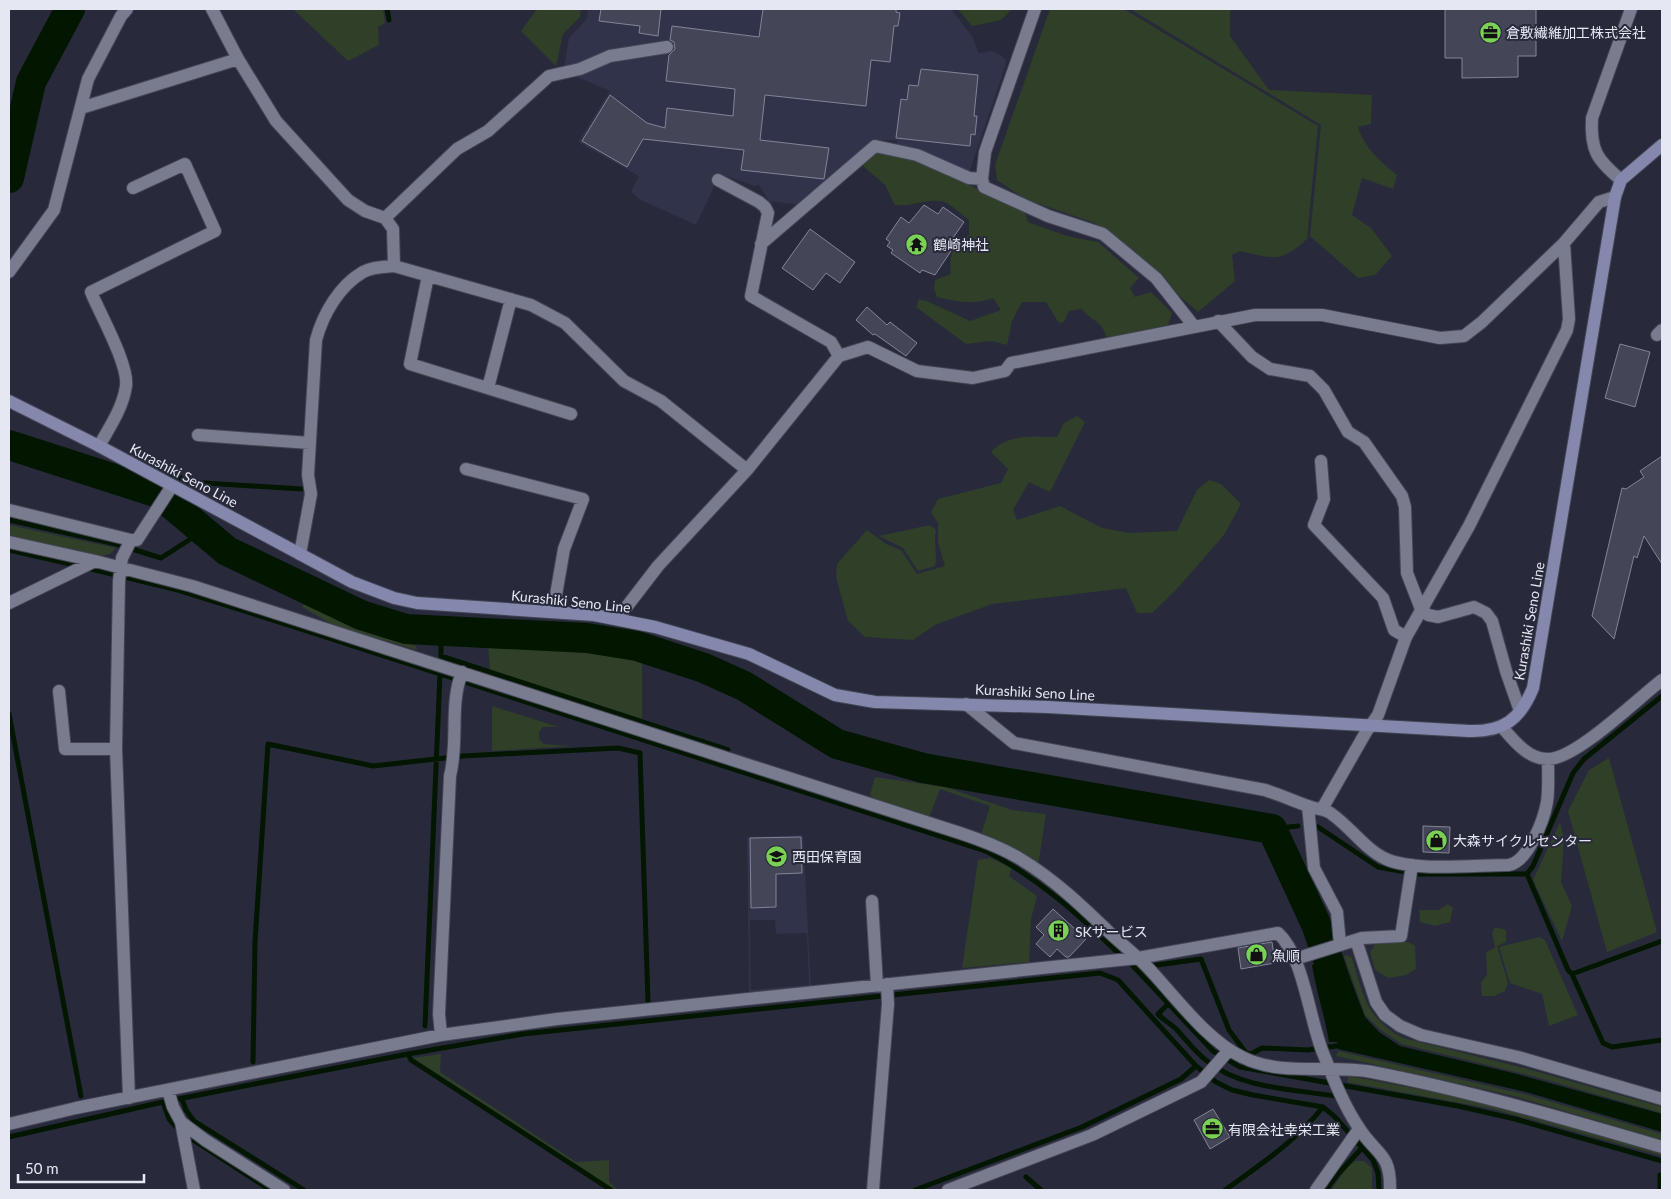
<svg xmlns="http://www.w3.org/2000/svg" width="1671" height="1199" font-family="Lato,'Noto Sans JP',sans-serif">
  <rect width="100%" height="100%" fill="#282a3b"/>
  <path fill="#30334a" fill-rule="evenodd" d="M588,9H951L972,36L979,53L991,51L999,54L1005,59L1006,64L969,173L897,145V140H874L799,205L769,201L759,185L754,186L720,174L696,225L639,199L631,191L639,176L578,142L610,91L575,76L564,68L569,38L587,19Z
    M803,835L811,986L749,992L747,837ZM750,920H775L776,934L807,933L809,985L751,990Z"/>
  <path fill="#2f3f28" d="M293,9H383L385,23L378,27L379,45L348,61Z
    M537,9H581L580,17L563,34L556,66L521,31Z
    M958,9H1012L1001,20L972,26Z
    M1050,9H1124L1318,126L1307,239C1280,264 1273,258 1240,251L1232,255L1235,281L1198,312L1095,223L1025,199L997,180L995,165Z
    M1130,9H1230V36L1269,90L1372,95L1371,124L1358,127C1365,149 1380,161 1397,175L1393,189L1362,178L1352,215L1371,228L1392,256L1375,275L1358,278L1310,236L1321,125Z
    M875,152L931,164L975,188L1024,210L1028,222L1067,236L1098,242L1139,278L1130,288L1135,297L1151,292L1172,313L1168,325L1107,338C1100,318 1094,324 1082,309L1069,311L1064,322L1059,323L1046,302H1022L1012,321L1007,345L991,341L966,344L916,307L919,299L929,302L970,321L1001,310L993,298C973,305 957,302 937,297L934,289L935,280L951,274C948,256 953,244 969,235V220C962,215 955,208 947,203C932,196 912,207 895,205L885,185L862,165Z
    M1077,416L1085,422L1050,492L1029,482L1013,510L1017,520L1060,506L1102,528L1129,533L1177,531L1197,490L1209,480L1221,484L1241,504L1224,535L1176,590L1152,613H1137L1126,588L992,604L935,625L913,640L865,637L848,621L836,577L837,564L867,530L886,544L901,550L917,574L945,566L938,543V523L931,512L938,499L1001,483L1008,469L991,452C1007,434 1034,436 1057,437L1064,423Z
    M9,525L116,548L110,554L100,556L9,538Z
    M930,525L936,530C933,545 938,554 935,566L918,571L903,548L879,536Z
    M305,602L372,632L416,646L417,650L335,626L302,607Z
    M488,647L588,651L642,660V719L490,670Z
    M492,706L559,727H543L539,732V739L544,744L571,746L492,751Z
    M1609,758L1657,932L1607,952L1568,811L1589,770Z
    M875,777L945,787L1012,810L1046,814L1038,866L981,835L990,806L940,789L929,818L874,799L870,795Z
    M1560,822L1564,839L1561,882L1572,906L1562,941L1533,880Z
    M990,858L1012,868L1009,876L1037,896L1031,919L1029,962L962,968L978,860Z
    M1448,904L1453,908L1450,922L1435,926L1420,922L1419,910H1439Z
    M1495,927L1506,930V942L1497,946L1508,983L1505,991L1494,996H1482L1481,982L1487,975L1486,952L1495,948L1492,933Z
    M1539,937L1545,940L1578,1015L1549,1026L1542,994L1510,983L1499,947Z
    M1377,942H1408L1415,946L1416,969L1406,975L1389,978L1375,970L1370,952Z
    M1347,955L1352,958C1364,996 1365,1017 1403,1038L1528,1069L1644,1102L1662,1107V1113L1536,1077L1402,1044L1382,1031L1365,1015L1344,956Z
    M1338,1051L1528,1095L1662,1134V1140L1514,1096L1336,1056Z
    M441,1054L440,1072L576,1162L609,1160V1182L618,1190H615L413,1058Z
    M1349,1076L1486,1102L1662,1152V1156L1493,1109L1347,1082Z
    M1355,1161H1364L1372,1168V1190H1331L1347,1168Z"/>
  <path fill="#021600" d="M1342,958L1365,1017L1379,1032L1400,1046L1517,1074L1662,1114V1132L1526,1092L1338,1049L1337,1042H1329C1325,1016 1316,991 1312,965Z"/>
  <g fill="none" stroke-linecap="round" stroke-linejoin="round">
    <path stroke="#021600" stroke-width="5" d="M387,9L389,20
      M170,476L172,473L188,482L302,489
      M158,493L160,490
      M9,520L116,544L161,558L203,531
      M9,550L79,566
      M87,568L178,590L295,627L986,851C1037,877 1077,913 1118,953
      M441,631V656L728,750
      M9,714L81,1096
      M1318,827L1378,867L1417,874H1527L1533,866L1573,773L1584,759L1662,696
      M1272,829L1298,826
      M1527,874L1568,970L1572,974L1603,1043L1612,1047L1662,1040
      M1133,966L1213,1051L1240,1067L1458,1106L1515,1119L1662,1161
      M1150,966L1201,959L1229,1030L1246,1053L1251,1054L1262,1048L1308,1050L1343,1045
      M1572,974L1662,941
      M1168,1004L1158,1014C1164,1021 1172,1024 1178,1031C1187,1041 1196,1053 1207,1061C1241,1089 1293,1089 1335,1096
      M425,1026L440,674
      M408,1054L411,1060L611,1190
      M253,1062L255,942L268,744L373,766L463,756L618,748L640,753L648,1002
      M182,1099L186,1110L194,1121L304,1190
      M163,1102L169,1119L180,1131
      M187,1136L270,1190
      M9,1137L163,1102L408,1054L523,1034L1100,973L1118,980L1196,1066L1216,1082L1232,1090L1253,1095L1323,1107L1334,1116L1373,1160L1378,1173L1379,1190
      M1026,1177L1041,1190
      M915,1190L1082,1127L1181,1079L1196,1066
      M1225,1190C1260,1165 1296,1141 1323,1107
      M1326,1190L1338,1174L1361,1149
      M1660,1190V1175"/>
    <path stroke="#021600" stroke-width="30" d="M9,178L31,82L70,9
      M9,445L158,493L227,551L361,615L406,629L587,638L637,646L704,668L744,686L837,744L923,768L1272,829L1316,924L1342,1000"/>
  </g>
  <path fill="#444658" stroke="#828599" d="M601,9H661L658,36L639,33L640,26L599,21Z
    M763,9H896V12L900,13L898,26H894L890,62L871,60L866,106L765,95L760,140L829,148L824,179L741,170L744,150L643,139L627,167L582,141L610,95L647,123L665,128L667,108L733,116L735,89L666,81L669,55L675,49L674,42L670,40L672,26L759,37Z
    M1445,9H1536V56H1518V77L1462,78V58H1445Z
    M921,69L978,75L974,116H977L975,135L971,134L970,146L896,138L901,99L907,100L909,85L918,86Z
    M924,205L938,214L943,207L964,222L946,248L951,251L935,275L922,270L920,273L891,253L893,250L887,246L890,242L886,239L901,217L909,223Z
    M810,229L855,262L840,283L826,273L813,290L782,268Z
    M867,307L887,325L890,322L917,343L906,356L875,334L873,335L856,320Z
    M1620,344L1650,352L1635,407L1605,398Z
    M1662,456V564L1644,536L1637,558L1634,556L1614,639L1592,616L1622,488L1626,489L1644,477L1640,471Z
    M1423,826L1450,827L1449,853L1423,852Z
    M801,837L802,873L776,874V907L751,908L750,838Z
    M1053,909L1086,939L1069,957H1066L1057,949L1050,957L1036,944L1044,935L1036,927Z
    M1272,942L1275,963L1241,969L1238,948Z
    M1213,1109L1230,1137L1210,1149L1194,1120Z"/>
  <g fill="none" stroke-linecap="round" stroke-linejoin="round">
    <defs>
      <path id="minor" d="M212,9L238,59L276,121L348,200L365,211L385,218L393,229L394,266
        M1035,9L985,152L982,179L984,187L1048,216L1103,234L1156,278L1193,325
        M81,108L238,59
        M718,180L759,202L765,207L768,213L751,296L831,342L839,356
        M385,218L457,149L488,131L549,76L580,69L610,56L667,47
        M761,244L875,146L917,155L969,178L982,179
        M9,272L54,210L88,79L121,16L127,9
        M428,276L410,364L571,414
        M1218,321L1252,357L1270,369L1310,376L1324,390L1348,432L1364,442L1402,496L1405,507L1407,573L1421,609L1428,615L1438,617L1474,607L1486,613L1492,621L1506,671L1520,711
        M1657,335L1662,330
        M488,388L511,299
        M198,435L310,443
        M99,446C109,428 123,408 126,386C129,365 100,314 91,292L215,231L185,164L133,188
        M1321,461L1324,499L1314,525L1383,598L1394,630L1406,637
        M466,469L583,499L564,549L553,612
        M9,510L131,540
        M9,542L95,561
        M300,554L311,494L308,475L316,340C323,314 339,286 363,272C372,267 383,267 394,266L531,305L565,323L624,381L661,401L747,470
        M9,603L95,561L192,586L960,833C981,840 1003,848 1022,860C1055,880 1083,907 1111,934C1125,947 1140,958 1152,972C1178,1000 1208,1041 1242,1057C1282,1077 1329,1064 1372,1072C1470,1091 1566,1119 1662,1147
        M618,618L658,566L747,470L839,356L868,347L917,371L973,378L1005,371L1011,363L1255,315H1322L1440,338L1464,336L1482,322L1564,243L1599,202L1615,197
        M59,691L65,749H116
        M966,704L1014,743L1265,790C1280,795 1294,801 1308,806C1317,810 1326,808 1333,815C1351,828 1366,850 1386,859C1416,872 1475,865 1508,865C1528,863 1544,819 1547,802C1549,788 1548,773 1548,759
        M1502,727C1514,741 1529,760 1549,759C1577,758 1637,699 1662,680
        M1308,806L1314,868L1337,912L1340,944
        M1322,809L1366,732L1378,715L1406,637L1469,526L1567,330L1569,319L1564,243
        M872,901L877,985
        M1356,940L1376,1002L1385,1015L1400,1026L1421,1035L1518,1057L1662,1099
        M1295,959L1362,938L1401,936L1412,865
        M441,1035L439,1014L450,776C459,741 449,706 462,672
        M168,1090L173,1107L181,1122L205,1140L284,1190
        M129,1098L116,749L119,581L122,558L131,540H137L172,486
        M181,1122L194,1190
        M9,1124L76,1108L441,1035L557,1019L1138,958L1278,933C1304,957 1309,1019 1323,1053C1333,1078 1344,1106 1359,1128C1376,1155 1391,1152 1390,1190
        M873,1190L888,1004L887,984
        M948,1190L1092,1135L1201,1082L1229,1050
        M1316,1190L1359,1129"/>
      <path id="tertiary" d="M1621,180C1597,160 1590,150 1592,118L1631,9"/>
      <path id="secondary" d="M9,401L99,446L352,582L394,598L417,603L594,615L655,627L749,654L835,695L875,702L1048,707L1469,731C1503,732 1520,720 1533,688L1615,197L1621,180L1662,145"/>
    </defs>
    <use href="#minor" stroke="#444554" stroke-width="14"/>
    <use href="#tertiary" stroke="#444554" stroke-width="14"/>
    <use href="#secondary" stroke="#444554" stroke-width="14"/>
    <use href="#minor" stroke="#797b8f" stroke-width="12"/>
    <use href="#tertiary" stroke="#797b8f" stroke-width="12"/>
    <use href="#secondary" stroke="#8488ad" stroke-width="12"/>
  </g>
  <defs>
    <symbol id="office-disc" viewBox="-11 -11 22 22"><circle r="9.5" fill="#7bd155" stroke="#282a3b"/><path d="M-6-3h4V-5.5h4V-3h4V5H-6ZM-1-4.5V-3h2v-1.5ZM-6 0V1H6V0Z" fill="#111"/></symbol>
    <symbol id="temple-disc" viewBox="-11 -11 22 22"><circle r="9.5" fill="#7bd155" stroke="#282a3b"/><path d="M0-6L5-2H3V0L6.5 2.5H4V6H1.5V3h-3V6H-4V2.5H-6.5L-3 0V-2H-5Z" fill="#111"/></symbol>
    <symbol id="shop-disc" viewBox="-11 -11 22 22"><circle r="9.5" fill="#7bd155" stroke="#282a3b"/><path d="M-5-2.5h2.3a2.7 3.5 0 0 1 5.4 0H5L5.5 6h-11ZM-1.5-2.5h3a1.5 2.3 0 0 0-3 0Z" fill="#111"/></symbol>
    <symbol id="school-disc" viewBox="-11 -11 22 22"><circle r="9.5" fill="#7bd155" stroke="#282a3b"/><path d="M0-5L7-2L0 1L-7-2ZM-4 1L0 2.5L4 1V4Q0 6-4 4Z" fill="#111"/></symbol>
    <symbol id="building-disc" viewBox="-11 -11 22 22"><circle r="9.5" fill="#7bd155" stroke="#282a3b"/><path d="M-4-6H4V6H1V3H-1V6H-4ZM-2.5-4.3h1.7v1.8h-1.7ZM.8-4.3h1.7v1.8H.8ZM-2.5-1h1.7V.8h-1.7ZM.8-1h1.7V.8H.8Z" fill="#111"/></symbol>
  </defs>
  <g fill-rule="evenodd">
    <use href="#office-disc" x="1478" y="20" width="25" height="25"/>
    <use href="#temple-disc" x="904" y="232" width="25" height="25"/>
    <use href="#shop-disc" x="1424" y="828" width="25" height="25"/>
    <use href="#school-disc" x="764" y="844" width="25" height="25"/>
    <use href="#building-disc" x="1046" y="918" width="25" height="25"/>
    <use href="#shop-disc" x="1244" y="942" width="25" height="25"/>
    <use href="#office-disc" x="1200" y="1116" width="25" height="25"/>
  </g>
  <g text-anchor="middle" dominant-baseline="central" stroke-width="4" stroke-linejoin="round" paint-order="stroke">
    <g font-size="14" fill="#e5e7f2" stroke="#282a3b" text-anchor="start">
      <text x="1506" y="32">倉敷繊維加工株式会社</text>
      <text x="933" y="244">鶴崎神社</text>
      <text x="1453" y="840">大森サイクルセンター</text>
      <text x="792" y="856">西田保育園</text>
      <text x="1075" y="931">SKサービス</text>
      <text x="1272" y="955">魚順</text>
      <text x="1228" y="1129">有限会社幸栄工業</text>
    </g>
    <g font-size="14" fill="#e5e7f2" stroke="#282a3b">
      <text transform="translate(184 475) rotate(28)">Kurashiki Seno Line</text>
      <text transform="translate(571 601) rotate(6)">Kurashiki Seno Line</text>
      <text transform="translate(1529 621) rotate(-80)">Kurashiki Seno Line</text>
      <text transform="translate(1035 692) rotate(3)">Kurashiki Seno Line</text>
    </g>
  </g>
  <rect width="1671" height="1199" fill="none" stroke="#e5e7f2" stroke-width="20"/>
  <path d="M18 1174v8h126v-8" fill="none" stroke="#e5e7f2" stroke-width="2.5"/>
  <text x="25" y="1174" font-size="15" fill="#e5e7f2" stroke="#282a3b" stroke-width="4" paint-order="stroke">50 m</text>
</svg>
